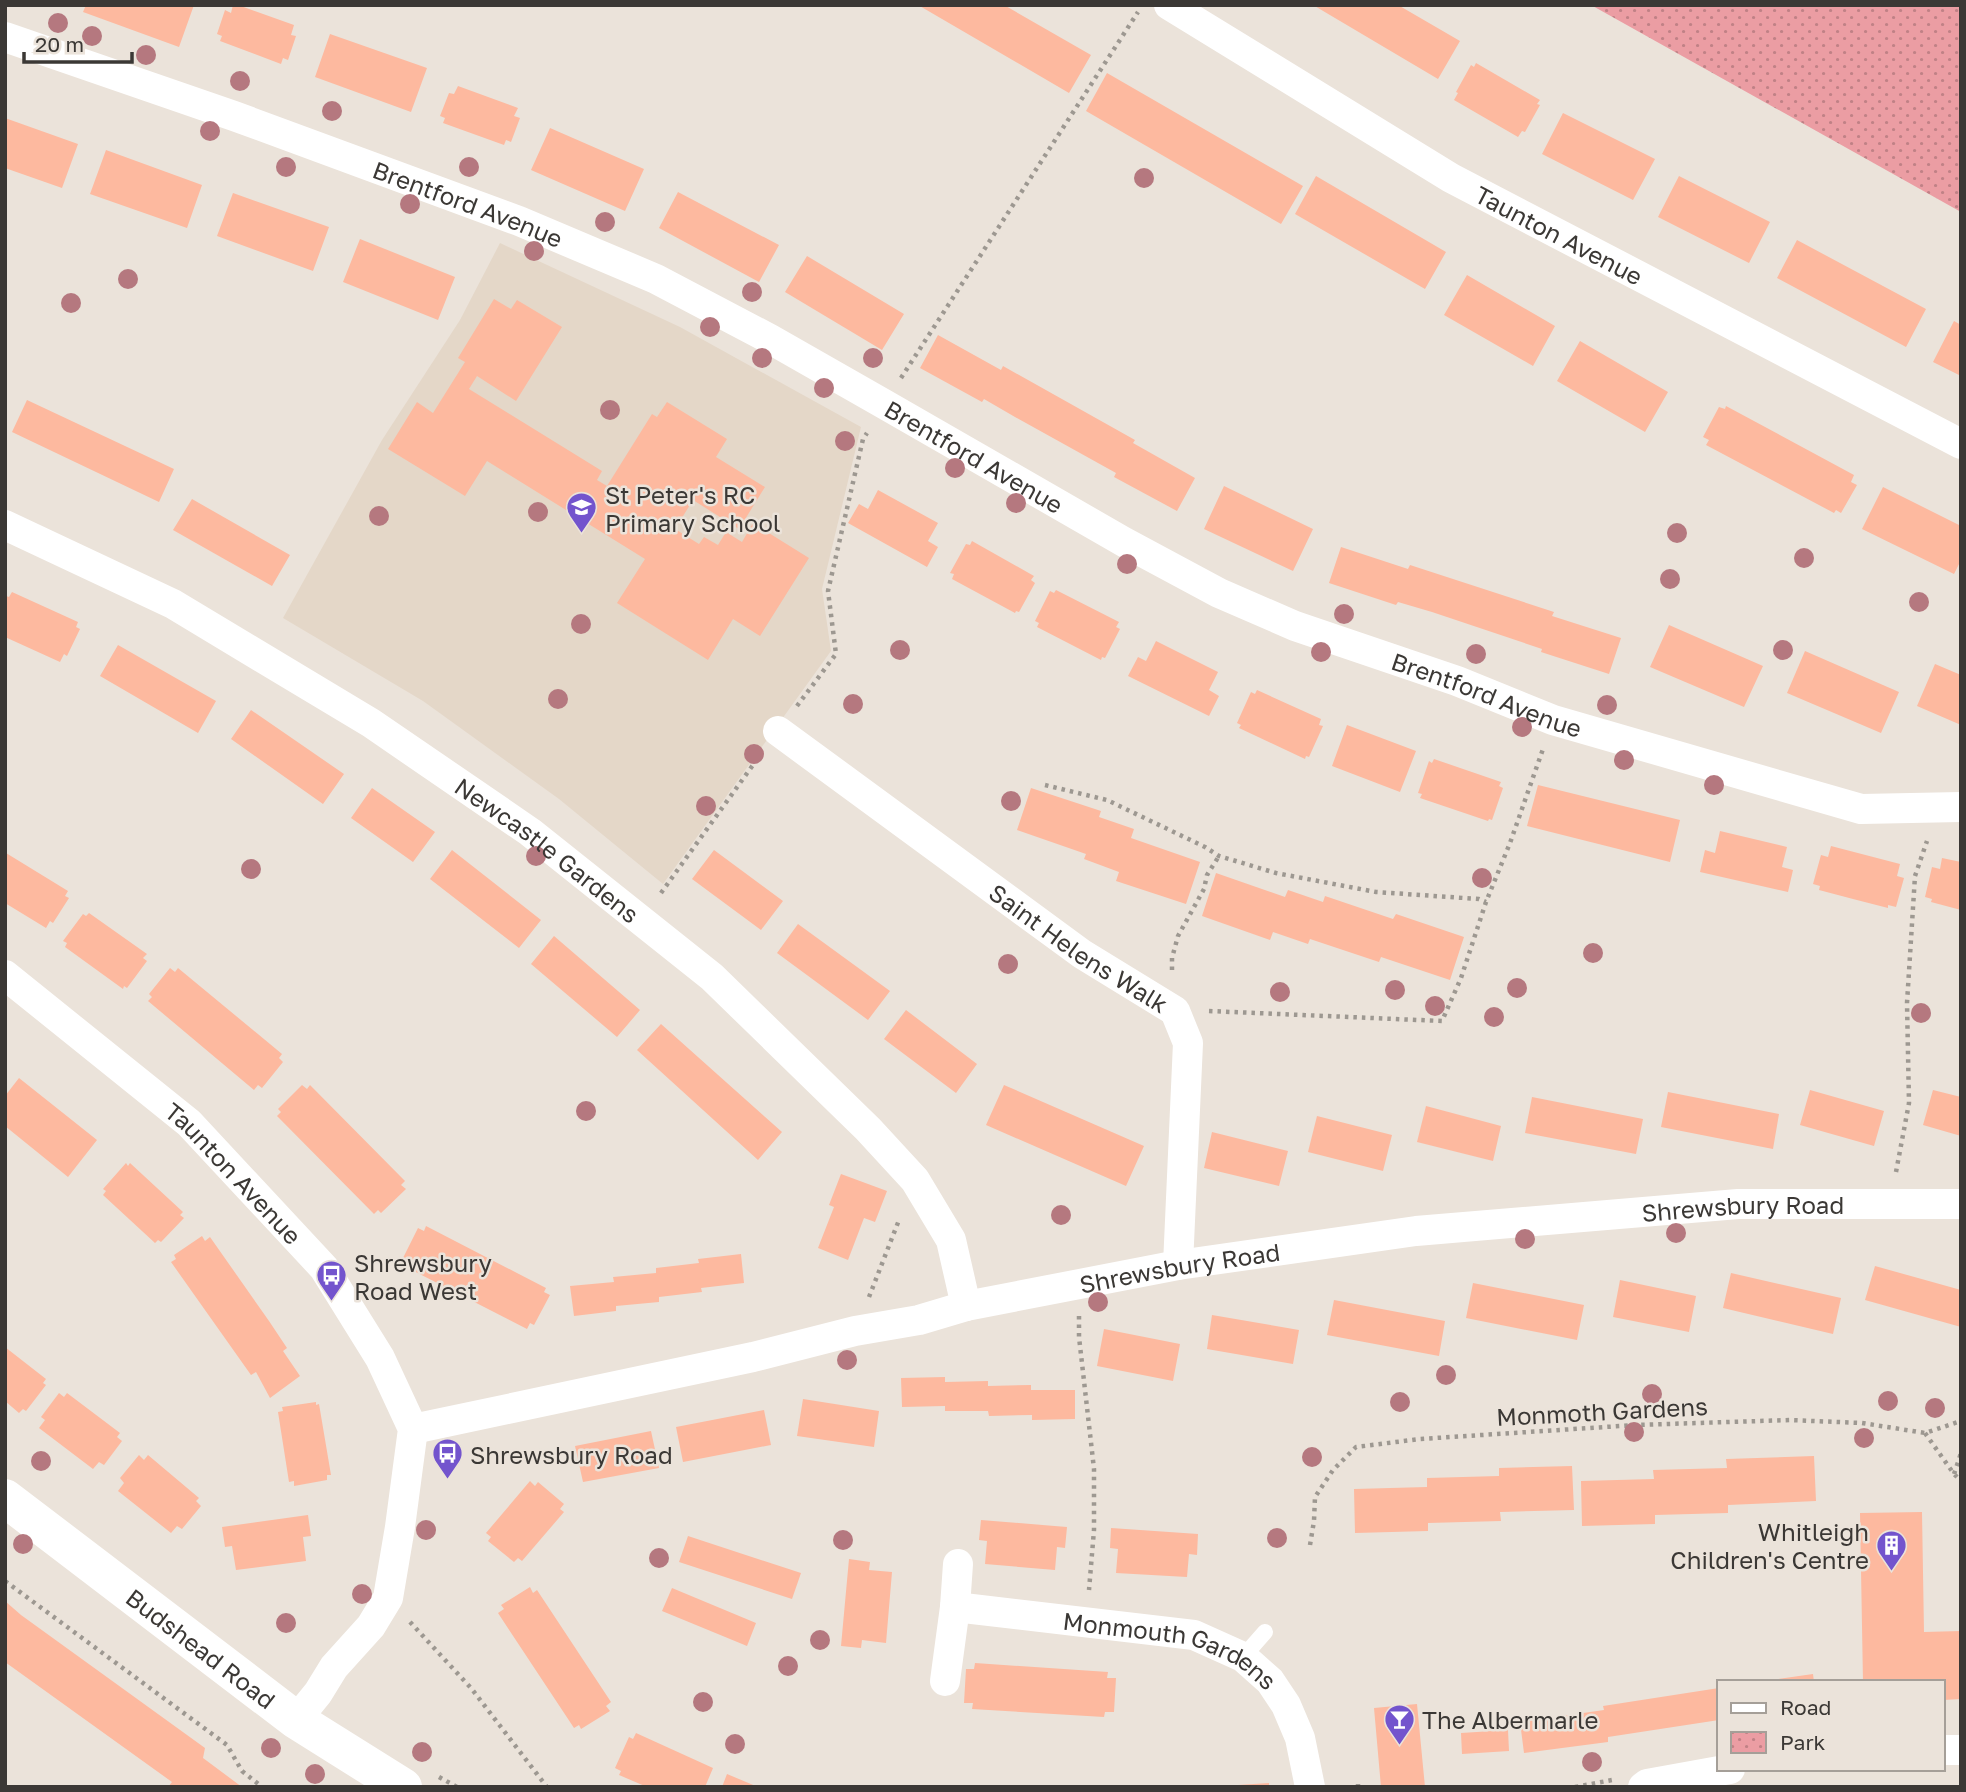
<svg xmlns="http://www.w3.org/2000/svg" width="1966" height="1792" font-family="'Golos Text',sans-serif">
  <defs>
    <pattern id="park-dots" width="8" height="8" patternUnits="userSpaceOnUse" patternTransform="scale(1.75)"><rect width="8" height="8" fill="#eb9da3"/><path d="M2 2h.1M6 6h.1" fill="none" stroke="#c08186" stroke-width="1.8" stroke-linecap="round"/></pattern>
  </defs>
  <rect width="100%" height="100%" fill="#ebe3da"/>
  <path fill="#e4d7c8" d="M500,243L680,327L861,427L822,589L831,651L663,884L559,799L423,701L283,618L382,440L460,320Z"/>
  <path fill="url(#park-dots)" d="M1591,5H1961V212Z"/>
  <path fill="#fdb99f" d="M86,5H194L179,47L83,12Z
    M233,5H238L294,25L291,35L296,36L288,60L283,58L281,64L220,41L222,36L217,34L225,10L231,13Z
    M918,5H1004L1091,55L1069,93Z
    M1313,5H1398L1460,41L1438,79Z
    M330,34L427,68L411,112L315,77Z
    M1476,63L1540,100L1537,104L1540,105L1525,132L1522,131L1518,137L1454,100L1458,93L1456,92L1471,65L1474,67Z
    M1107,73L1303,186L1281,224L1086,111Z
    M458,86L518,108L514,116L520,118L511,142L506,140L504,145L443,123L445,118L440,116L449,93L454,94Z
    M1563,113L1655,159L1633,200L1542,154Z
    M5,118L78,144L62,188L5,168Z
    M550,128L644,169L625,211L531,170Z
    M106,150L202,185L187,228L90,194Z
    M1316,176L1446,252L1425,289L1295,214Z
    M1679,176L1770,222L1749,263L1658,217Z
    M678,192L779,245L759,282L659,228Z
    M233,193L329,227L313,271L217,236Z
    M360,239L455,277L438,320L343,282Z
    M1797,240L1926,309L1906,347L1777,278Z
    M807,256L904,314L882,350L785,292Z
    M1467,275L1555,326L1533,366L1444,315Z
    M494,299L511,309L517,300L562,327L516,401L477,376L469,389L602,471L597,480L607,486L652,414L657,417L667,402L727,439L716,457L765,487L739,529L693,500L675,529L699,544L704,537L718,545L726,532L742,542L753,523L809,558L760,636L733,619L708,660L617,603L645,559L487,461L465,496L388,449L417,402L433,413L465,362L458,358Z
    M1954,321L1961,325V376L1933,362Z
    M938,335L1001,370L1003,366L1135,440L1133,443L1195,478L1177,511L1114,477L1116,473L1015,417L984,399L982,402L920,368Z
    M1580,341L1668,392L1645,432L1557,381Z
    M27,400L174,469L159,502L12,432Z
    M1726,406L1854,475L1851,482L1857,485L1841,513L1836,510L1834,513L1706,445L1709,440L1703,437L1719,407L1725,409Z
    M1224,486L1313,529L1293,571L1204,529Z
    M1883,487L1961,526V560L1954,574L1862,529Z
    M878,490L938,523L928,541L938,547L927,567L848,523L859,504L868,509Z
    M192,499L290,555L272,586L173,530Z
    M972,541L1034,576L1031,580L1035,583L1019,612L1016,611L1015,613L952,579L954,574L950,573L966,544L970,545Z
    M1341,547L1408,569L1410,565L1554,612L1552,616L1621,638L1609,674L1541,652L1542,649L1432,612L1398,602L1396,605L1329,583Z
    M1056,590L1119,622L1116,627L1120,629L1105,658L1102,657L1101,660L1037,627L1039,623L1035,621L1050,591L1054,593Z
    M12,592L78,622L76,627L80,629L67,656L64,654L60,662L5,637V597L6,596L9,597Z
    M1669,625L1763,666L1744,707L1650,667Z
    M1156,641L1218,672L1209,690L1219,696L1209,716L1128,676L1138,657L1146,661Z
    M118,645L216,701L198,733L100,676Z
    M1805,651L1899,692L1881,733L1787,693Z
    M1935,664L1961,675V725L1917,706Z
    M1257,690L1321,719L1319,725L1323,726L1309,757L1306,756L1305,759L1239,728L1241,725L1237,723L1251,692L1255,694Z
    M251,710L344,774L323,804L231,739Z
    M1347,725L1416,751L1400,792L1332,766Z
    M1434,759L1501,782L1499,786L1503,788L1492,820L1489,819L1488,821L1420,798L1422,794L1418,793L1429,761L1432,763Z
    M1538,785L1680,820L1670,862L1527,826Z
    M372,788L435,832L413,862L351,818Z
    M1031,788L1101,811L1099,817L1134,829L1131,838L1200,862L1186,904L1116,881L1119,872L1084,859L1086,854L1017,830Z
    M1720,831L1787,847L1782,867L1793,870L1788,892L1700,872L1705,850L1715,853Z
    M1831,846L1900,864L1897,876L1904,878L1896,907L1888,905V908L1853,899L1819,890L1820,886L1813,884L1821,855L1828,857Z
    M452,850L541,920L519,948L430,879Z
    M714,850L783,901L761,930L692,879Z
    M6,853L68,891L65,896L69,898L53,923L50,921L46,928L5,903Z
    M1942,858L1961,862V910L1931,902L1932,899L1925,897L1932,867L1940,869Z
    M1216,873L1285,897L1288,890L1323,902L1325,896L1393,919L1396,914L1464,937L1450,980L1381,957L1379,962L1310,939L1308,944L1273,932L1270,940L1202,916Z
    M89,913L147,954L143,958L147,961L127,988L124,986L123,989L65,947L67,943L63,941L83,914L86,916Z
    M798,924L890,991L868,1020L777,953Z
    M554,936L640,1010L617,1037L531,964Z
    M170,968L175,972L178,968L282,1054L279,1058L283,1062L262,1088L258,1085L254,1090L148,1001L152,997L149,994Z
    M906,1010L977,1064L956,1093L884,1039Z
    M661,1024L782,1132L758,1160L637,1050Z
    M19,1078L97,1140L68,1177L5,1126V1096Z
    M302,1085L307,1089L310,1085L405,1181L401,1185L406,1189L381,1213L378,1210L374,1214L277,1116L281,1112L278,1109Z
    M1004,1085L1144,1146L1126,1186L986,1125Z
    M1810,1090L1884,1111L1874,1146L1800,1125Z
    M1933,1090L1961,1097V1136L1923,1125Z
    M1668,1092L1779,1114L1773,1149L1661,1127Z
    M1532,1097L1643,1119L1636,1154L1525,1133Z
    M1426,1106L1501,1126L1493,1161L1417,1142Z
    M1317,1116L1392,1135L1383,1171L1308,1152Z
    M1212,1132L1288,1151L1279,1186L1204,1168Z
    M126,1163L128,1166L130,1163L183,1212L180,1215L184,1218L161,1242L158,1240L155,1243L103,1195L106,1191L103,1189Z
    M841,1174L887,1191L875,1222L864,1218L848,1260L818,1248L834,1207L829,1205Z
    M426,1226L546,1288L544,1292L550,1295L534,1325L530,1323L527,1329L404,1266L407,1260L403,1258L418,1228L424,1231Z
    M202,1236L205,1241L210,1237L269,1321L287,1348L283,1351L300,1376L270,1398L256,1372L251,1375L171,1262L176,1259L174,1255Z
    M741,1254L744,1283L701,1288L702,1292L659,1297V1302L616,1306V1311L574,1316L570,1286L614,1282L613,1277L656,1273V1268L699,1263L698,1259Z
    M1875,1266L1961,1290V1327L1865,1300Z
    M1731,1273L1841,1298L1833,1334L1723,1308Z
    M1620,1280L1696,1296L1689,1332L1613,1317Z
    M1473,1283L1584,1305L1577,1340L1466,1318Z
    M1334,1300L1445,1321L1439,1356L1327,1335Z
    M1212,1315L1299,1330L1293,1364L1207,1349Z
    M1104,1329L1180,1344L1173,1381L1097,1366Z
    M5,1347L46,1379L43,1383L46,1385L26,1411L23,1409L19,1413L5,1401Z
    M945,1377V1382L988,1381V1386L1031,1385V1390H1075V1419L1032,1420V1415L989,1416L988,1411H945V1406L902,1407L901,1378Z
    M59,1393L64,1397L67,1393L120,1433L117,1437L122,1441L104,1465L99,1462L93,1469L39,1428L45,1420L41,1417Z
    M803,1399L879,1411L874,1447L797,1436Z
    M316,1402V1405L319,1404L331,1475H327V1480L294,1486V1481L289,1482L278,1412L283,1411L282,1407Z
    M764,1410L771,1445L683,1462L676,1427Z
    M651,1431L659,1468L583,1482L575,1446Z
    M139,1455L144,1460L148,1455L199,1498L196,1501L201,1506L182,1529L177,1526L171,1533L118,1491L124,1483L120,1478Z
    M1814,1456L1816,1501L1728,1505V1513L1655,1515V1524L1582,1526L1581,1481L1654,1479L1653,1470L1727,1468L1726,1459Z
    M1572,1466L1574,1510L1500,1512L1501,1521L1428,1523V1531L1355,1533L1354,1489L1427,1487V1478L1499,1476V1468Z
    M530,1481L535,1486L538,1482L564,1504L560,1509L564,1512L522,1561L518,1558L514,1562L488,1541L491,1537L486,1533Z
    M1922,1512L1924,1632L1961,1631V1699L1943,1700V1682H1863L1860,1513Z
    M308,1515L311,1536L303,1537L306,1561L236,1570L232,1546L225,1547L222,1527Z
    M981,1520L1067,1527L1065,1548L1057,1547L1055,1570L985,1564L987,1541L979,1540Z
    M1111,1528L1198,1534L1197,1555L1189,1554L1187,1577L1116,1573L1118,1549L1110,1548Z
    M688,1536L801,1573L792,1599L679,1562Z
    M849,1559L870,1562L869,1570L892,1572L886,1643L862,1640L861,1648L841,1646Z
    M530,1587L533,1593L537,1590L611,1702L606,1706L610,1711L581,1729L579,1725L574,1728L498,1613L504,1609L501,1605Z
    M672,1588L756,1623L747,1646L662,1611Z
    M5,1601L21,1615L205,1748L203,1758L242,1787H168L172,1782L5,1662Z
    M975,1663L1108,1672L1107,1678H1116L1114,1712H1105L1104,1717L972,1709L973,1703H964L966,1669H974Z
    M1813,1674L1814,1682H1771V1680Z
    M1719,1688V1720L1608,1737V1742L1524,1753L1520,1722L1604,1710L1603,1706Z
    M1417,1704L1425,1787H1381L1374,1708Z
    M1508,1730L1509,1751L1462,1754L1461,1733Z
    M636,1733L713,1768L705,1787H647L619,1775L621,1771L615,1768L629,1737L633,1739Z
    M727,1774L758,1787H722Z
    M1269,1783V1787H1238V1785Z"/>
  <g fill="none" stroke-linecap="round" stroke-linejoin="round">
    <path stroke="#9d9891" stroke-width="4.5" stroke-dasharray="3.5 5" stroke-linecap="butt" d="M901,378L1138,12
      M797,706L836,654L828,591L863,439L867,433
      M1045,785L1107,800L1205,847L1219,856L1276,873L1376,892L1479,899L1486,902
      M661,893L758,758
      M1172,970V958L1178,936L1204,889L1207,875L1219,856
      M1209,1011L1442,1021L1461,978L1486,902L1510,843L1543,749
      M1896,1172L1909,1103L1907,1003L1915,876L1927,841
      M869,1297L899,1220
      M1079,1316V1337L1094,1469V1530L1089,1590
      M1925,1433L1954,1474L1961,1481
      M1954,1474L1961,1453
      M1310,1545L1314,1521L1315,1497L1333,1470L1356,1447L1420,1439L1636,1425L1790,1420L1862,1423L1925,1433L1961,1421
      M5,1581L227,1745L242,1771L262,1787
      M410,1622L471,1688L547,1787
      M439,1777L457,1787
      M1358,1784V1787
      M1575,1787L1612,1780"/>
    <path stroke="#fff" stroke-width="16" d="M1243,1657L1265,1632"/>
    <g stroke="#fff" stroke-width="30">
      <path id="s1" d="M1169,5L1451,178L1961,444"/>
      <path id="s2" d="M5,37L234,116L519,221L656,279L770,339L884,404L1124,542L1219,593L1295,626L1457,681L1553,720L1861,809L1961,807"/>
      <path id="s3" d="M5,525L173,604L371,723L530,832L712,977L868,1129L915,1180L951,1240L966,1306"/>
      <path id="s4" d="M778,731L1082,954L1175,1011L1188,1043L1178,1265"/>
      <path id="s5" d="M5,975L189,1123L324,1268L380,1358L413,1429L400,1527L388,1598L371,1626L334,1667L318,1693L296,1720"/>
      <path id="s6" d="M413,1429L753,1357L855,1331L919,1320L966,1306L1178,1265L1416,1231L1738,1204H1961"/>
      <path id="s7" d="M955,1607L1194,1635L1243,1657L1270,1681L1286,1705L1300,1738L1310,1787"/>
      <path d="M945,1681L955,1607L958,1564"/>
      <path d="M1943,1750H1961"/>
      <path d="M1643,1787L1647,1784L1730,1769"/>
    </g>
    <path stroke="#fff" stroke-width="38" id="s8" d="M5,1498L296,1720L403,1787"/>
  </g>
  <g fill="#b5787f">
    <circle cx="58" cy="23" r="10"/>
    <circle cx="92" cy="36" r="10"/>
    <circle cx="146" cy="55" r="10"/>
    <circle cx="240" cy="81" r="10"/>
    <circle cx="332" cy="111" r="10"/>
    <circle cx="210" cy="131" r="10"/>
    <circle cx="286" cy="167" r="10"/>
    <circle cx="469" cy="167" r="10"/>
    <circle cx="1144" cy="178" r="10"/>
    <circle cx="410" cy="204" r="10"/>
    <circle cx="605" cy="222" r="10"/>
    <circle cx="534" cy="251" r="10"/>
    <circle cx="128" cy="279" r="10"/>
    <circle cx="752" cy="292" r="10"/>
    <circle cx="71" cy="303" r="10"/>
    <circle cx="710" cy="327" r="10"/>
    <circle cx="762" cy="358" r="10"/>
    <circle cx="873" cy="358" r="10"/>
    <circle cx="824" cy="388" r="10"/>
    <circle cx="610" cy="410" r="10"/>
    <circle cx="845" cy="441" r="10"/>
    <circle cx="955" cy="468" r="10"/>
    <circle cx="1016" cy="503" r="10"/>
    <circle cx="538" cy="512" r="10"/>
    <circle cx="379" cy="516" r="10"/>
    <circle cx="1677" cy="533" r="10"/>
    <circle cx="1804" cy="558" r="10"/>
    <circle cx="1127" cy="564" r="10"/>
    <circle cx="1670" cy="579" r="10"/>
    <circle cx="1919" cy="602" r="10"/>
    <circle cx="1344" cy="614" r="10"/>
    <circle cx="581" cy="624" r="10"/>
    <circle cx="900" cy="650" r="10"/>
    <circle cx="1783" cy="650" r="10"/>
    <circle cx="1321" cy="652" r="10"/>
    <circle cx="1476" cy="654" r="10"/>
    <circle cx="558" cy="699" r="10"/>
    <circle cx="853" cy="704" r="10"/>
    <circle cx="1607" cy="705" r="10"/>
    <circle cx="1522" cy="727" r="10"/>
    <circle cx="754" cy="754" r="10"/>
    <circle cx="1624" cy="760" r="10"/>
    <circle cx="1714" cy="785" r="10"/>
    <circle cx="1011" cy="801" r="10"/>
    <circle cx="706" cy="806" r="10"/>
    <circle cx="536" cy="856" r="10"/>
    <circle cx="251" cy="869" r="10"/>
    <circle cx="1482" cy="878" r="10"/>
    <circle cx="1593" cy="953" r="10"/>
    <circle cx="1008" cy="964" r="10"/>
    <circle cx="1517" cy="988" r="10"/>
    <circle cx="1395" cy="990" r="10"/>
    <circle cx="1280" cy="992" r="10"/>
    <circle cx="1435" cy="1006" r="10"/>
    <circle cx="1921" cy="1013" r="10"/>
    <circle cx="1494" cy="1017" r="10"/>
    <circle cx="586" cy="1111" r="10"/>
    <circle cx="1061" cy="1215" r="10"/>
    <circle cx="1676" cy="1233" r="10"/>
    <circle cx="1525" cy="1239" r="10"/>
    <circle cx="1098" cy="1302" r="10"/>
    <circle cx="847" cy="1360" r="10"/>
    <circle cx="1446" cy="1375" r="10"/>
    <circle cx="1652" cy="1394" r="10"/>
    <circle cx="1888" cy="1401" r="10"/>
    <circle cx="1400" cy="1402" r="10"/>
    <circle cx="1935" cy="1408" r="10"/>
    <circle cx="1634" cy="1432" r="10"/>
    <circle cx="1864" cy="1438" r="10"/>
    <circle cx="1312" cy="1457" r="10"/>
    <circle cx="41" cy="1461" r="10"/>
    <circle cx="426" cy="1530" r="10"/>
    <circle cx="1277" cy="1538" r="10"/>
    <circle cx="843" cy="1540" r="10"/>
    <circle cx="23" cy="1544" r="10"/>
    <circle cx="659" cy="1558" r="10"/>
    <circle cx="362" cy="1594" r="10"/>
    <circle cx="286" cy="1623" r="10"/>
    <circle cx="820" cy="1640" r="10"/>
    <circle cx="788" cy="1666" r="10"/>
    <circle cx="703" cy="1702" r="10"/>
    <circle cx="735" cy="1744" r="10"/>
    <circle cx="271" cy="1748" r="10"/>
    <circle cx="422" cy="1752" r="10"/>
    <circle cx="1592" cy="1762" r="10"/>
    <circle cx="315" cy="1774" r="10"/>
  </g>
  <defs>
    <symbol id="school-pin" viewBox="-11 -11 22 30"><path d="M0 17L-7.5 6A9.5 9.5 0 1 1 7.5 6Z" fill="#7354cd" stroke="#ebe3da"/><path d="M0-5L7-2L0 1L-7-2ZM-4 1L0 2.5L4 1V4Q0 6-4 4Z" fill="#fff"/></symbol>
    <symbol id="bus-pin" viewBox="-11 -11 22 30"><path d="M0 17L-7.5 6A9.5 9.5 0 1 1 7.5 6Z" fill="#7354cd" stroke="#ebe3da"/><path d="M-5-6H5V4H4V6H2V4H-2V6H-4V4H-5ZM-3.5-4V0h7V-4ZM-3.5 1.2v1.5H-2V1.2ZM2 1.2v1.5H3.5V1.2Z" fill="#fff"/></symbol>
    <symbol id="building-pin" viewBox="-11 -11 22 30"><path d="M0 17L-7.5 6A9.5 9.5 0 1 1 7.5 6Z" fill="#7354cd" stroke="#ebe3da"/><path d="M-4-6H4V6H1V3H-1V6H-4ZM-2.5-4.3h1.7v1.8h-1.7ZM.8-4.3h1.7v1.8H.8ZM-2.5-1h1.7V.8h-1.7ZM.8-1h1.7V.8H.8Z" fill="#fff"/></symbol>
    <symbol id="bar-pin" viewBox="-11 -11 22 30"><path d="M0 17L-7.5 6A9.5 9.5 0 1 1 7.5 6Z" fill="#7354cd" stroke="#ebe3da"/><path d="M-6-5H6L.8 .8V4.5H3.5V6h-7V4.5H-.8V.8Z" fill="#fff"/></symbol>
  </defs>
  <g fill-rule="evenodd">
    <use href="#school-pin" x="564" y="490" width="35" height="47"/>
    <use href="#bus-pin" x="314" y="1258" width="35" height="47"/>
    <use href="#bus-pin" x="430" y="1436" width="35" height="47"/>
    <use href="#building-pin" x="1874" y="1528" width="35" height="47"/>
    <use href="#bar-pin" x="1382" y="1702" width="35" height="47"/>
  </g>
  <g text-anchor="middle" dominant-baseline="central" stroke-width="5" stroke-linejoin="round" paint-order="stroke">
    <g font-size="24" fill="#3b3835" stroke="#ebe3da">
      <text stroke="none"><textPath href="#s2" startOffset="492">Brentford Avenue</textPath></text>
      <text stroke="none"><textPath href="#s1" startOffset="453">Taunton Avenue</textPath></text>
      <text stroke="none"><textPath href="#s2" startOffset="1059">Brentford Avenue</textPath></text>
      <text stroke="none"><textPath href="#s2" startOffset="1626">Brentford Avenue</textPath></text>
      <text stroke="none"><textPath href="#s3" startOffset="634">Newcastle Gardens</textPath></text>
      <text stroke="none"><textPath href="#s4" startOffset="371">Saint Helens Walk</textPath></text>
      <text stroke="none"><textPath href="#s5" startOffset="303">Taunton Avenue</textPath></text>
      <text stroke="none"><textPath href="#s6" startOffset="1351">Shrewsbury Road</textPath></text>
      <text stroke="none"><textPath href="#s6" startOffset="784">Shrewsbury Road</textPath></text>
      <text transform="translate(1602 1411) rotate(-3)">Monmoth Gardens</text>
      <text stroke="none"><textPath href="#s8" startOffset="247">Budshead Road</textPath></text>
      <text stroke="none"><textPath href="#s7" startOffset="222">Monmouth Gardens</textPath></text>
    </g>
    <g font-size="24" fill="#3b3835" stroke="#ebe3da" text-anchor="start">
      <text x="605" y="494">St Peter's RC<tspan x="605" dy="28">Primary School</tspan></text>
      <text x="354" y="1262">Shrewsbury<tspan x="354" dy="28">Road West</tspan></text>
      <text x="470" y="1454">Shrewsbury Road</text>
      <text x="1869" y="1531" text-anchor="end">Whitleigh<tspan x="1869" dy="28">Children's Centre</tspan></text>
      <text x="1422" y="1719">The Albermarle</text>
    </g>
  </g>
  <rect width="1966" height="1792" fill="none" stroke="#3b3835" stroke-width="14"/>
  <rect x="1717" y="1680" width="228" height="91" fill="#ebe3da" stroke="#a59f98" stroke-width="2"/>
  <rect x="1731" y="1703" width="35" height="10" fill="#ffffff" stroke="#a59f98" stroke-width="2"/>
  <text x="1780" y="1715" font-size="21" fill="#3b3835">Road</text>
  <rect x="1731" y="1732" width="35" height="21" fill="url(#park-dots)" stroke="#a59f98" stroke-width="2"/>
  <text x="1780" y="1750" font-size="21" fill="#3b3835">Park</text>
  <path d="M24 52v10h108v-10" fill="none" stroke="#3b3835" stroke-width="3.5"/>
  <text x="35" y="52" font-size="21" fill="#3b3835" stroke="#ebe3da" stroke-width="5" paint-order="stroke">20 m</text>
</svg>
